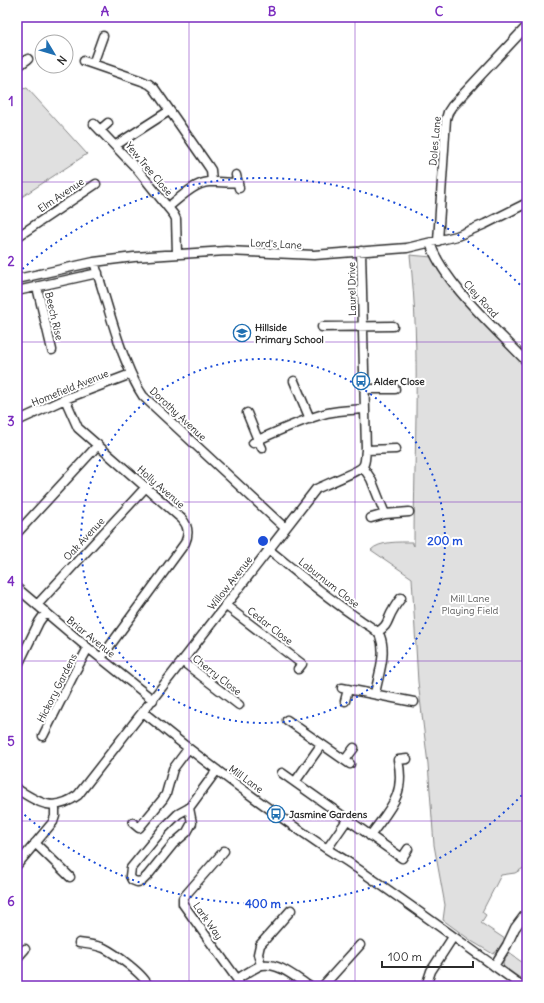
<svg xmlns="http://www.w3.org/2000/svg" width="544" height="1003" font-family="Delius,sans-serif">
  <rect width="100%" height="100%" fill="#fff"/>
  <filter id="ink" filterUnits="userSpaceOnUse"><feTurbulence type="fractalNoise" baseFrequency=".025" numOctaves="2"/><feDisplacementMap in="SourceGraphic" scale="8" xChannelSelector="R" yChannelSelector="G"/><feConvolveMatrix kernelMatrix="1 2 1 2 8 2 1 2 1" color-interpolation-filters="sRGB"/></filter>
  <g filter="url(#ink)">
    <path fill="#e0e0e0" stroke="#868686" d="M27,88L87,154L17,200V90Z
      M410,255L432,257L527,365V866L515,873L501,875L482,912L486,915L481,923L505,939L498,950L493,954L473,942L443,920L445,905L434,845L428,764L418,682L412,578L371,550C379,541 400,542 412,542L414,546C414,450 421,352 410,255Z
      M84,268L93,271L17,288V283Z
      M509,953L526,965L527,985L504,968L503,963Z"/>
    <path fill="#b6b6b6" stroke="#7e7e7e" d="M527,27V30L451,117V113Z"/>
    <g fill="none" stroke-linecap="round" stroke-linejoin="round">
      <defs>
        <path id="minor" d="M84,61L142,81L149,84L154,88L207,164L211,170L212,182
          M93,64L103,36
          M17,67L28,59
          M94,124L137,169L174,215L176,219L177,254
          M100,130L108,123
          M116,145L169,111
          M236,175L239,188
          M168,207C180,198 194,183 209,182C219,181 228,184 238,182
          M17,237L96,184
          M438,241L446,119L448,112L452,106L527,26
          M430,243C444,284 497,330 527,362
          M94,262C104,293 112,324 123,354C129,369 134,383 143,396L285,528
          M17,279L94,262L134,257L226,251L314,255L407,248L457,236L485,224L527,203
          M37,287L52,350
          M17,291L98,273
          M322,327L393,326
          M294,381L310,419
          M364,389H395
          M65,399L78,428L182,519C189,527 189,534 185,543L101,658
          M247,413L258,440C280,430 304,419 327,413C339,410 352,410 364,409
          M17,421L65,399L131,374
          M253,443L258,440L262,448
          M366,450L396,449
          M363,467L371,479L385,514
          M371,518L385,514L409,512
          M17,533L98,445
          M268,549C298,573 327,598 359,619C366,625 376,628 380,636C387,654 378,676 375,694
          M17,588L82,643L153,700
          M37,605L146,487
          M225,605L302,664L298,669
          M377,632C389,626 387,619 393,610C395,606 398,602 401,598
          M182,661L239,705
          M17,667L39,622L46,612
          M342,688L414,702
          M345,701L348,689
          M143,712C202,760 263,806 327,849C336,855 346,860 355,867C411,905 466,946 522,986
          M287,720L350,764
          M43,736L76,670L88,648
          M345,760L354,748
          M282,773L402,858L408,849
          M295,782L321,745
          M17,789C39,803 54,813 78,795L316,489C324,485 360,471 363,466C366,462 365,455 366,450L361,251
          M189,808L192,823L187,832L173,844L148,875L142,881L137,882L132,880L130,876L131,868L163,829L178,814L189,808L217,770
          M133,823L139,828L163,799L166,794L173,769L188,749
          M370,836C389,809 406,796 398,760L407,759
          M35,843L70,877
          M327,849L347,820
          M224,851L183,898V904L237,979L240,986
          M17,865L53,822L55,816V805
          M79,943C87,944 96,945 104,948C114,953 145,975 148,986
          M17,958L25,949
          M261,965L258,954L260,945L291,910
          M494,966L507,945L515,928L527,912
          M237,979C243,976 255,967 262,965C278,962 296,978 309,986
          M323,986L360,945
          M426,986L431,971L453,937"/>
      </defs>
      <use href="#minor" stroke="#2b2b2b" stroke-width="11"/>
      <use href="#minor" stroke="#fff" stroke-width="8"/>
    </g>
  </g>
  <path fill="none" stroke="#7b2cbf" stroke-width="1" stroke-opacity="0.55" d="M189,17V986M355,17V986M17,182H527M17,342H527M17,502H527M17,661H527M17,821H527"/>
  <g fill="none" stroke="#1d4ed8" stroke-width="2" stroke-dasharray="2 4">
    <circle cx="263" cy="541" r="182"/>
    <path d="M526 791A363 363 0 0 1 18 809M18 273A363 363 0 0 1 526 291"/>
  </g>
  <defs>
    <symbol id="school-ring" viewBox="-11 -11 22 22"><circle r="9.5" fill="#fff" stroke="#1f6fb2" stroke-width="1.5"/><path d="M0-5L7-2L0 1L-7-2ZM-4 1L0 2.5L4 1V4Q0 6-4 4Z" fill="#1f6fb2"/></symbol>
    <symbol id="bus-ring" viewBox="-11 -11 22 22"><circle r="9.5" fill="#fff" stroke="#1f6fb2" stroke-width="1.5"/><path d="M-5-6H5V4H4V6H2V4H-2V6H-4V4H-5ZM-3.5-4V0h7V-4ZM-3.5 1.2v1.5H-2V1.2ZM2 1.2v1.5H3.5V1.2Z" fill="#1f6fb2"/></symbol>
  </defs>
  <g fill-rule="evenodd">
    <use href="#school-ring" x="232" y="323" width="20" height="20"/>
    <use href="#bus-ring" x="351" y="371" width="20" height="20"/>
    <use href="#bus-ring" x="266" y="804" width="20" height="20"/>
  </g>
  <g text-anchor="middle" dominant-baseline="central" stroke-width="4" stroke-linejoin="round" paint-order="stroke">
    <g font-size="10" fill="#2b2b2b" stroke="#fff">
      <text transform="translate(435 141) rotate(-85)">Doles Lane</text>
      <text transform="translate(149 169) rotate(50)">Yew Tree Close</text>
      <text transform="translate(61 195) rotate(-34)">Elm Avenue</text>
      <text transform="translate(276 244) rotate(3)">Lord's Lane</text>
      <text transform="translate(352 289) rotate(-91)">Laurel Drive</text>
      <text transform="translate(481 299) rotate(48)">Cley Road</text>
      <text transform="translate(54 316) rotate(77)">Beech Rise</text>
      <text transform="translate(70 388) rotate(-22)">Homefield Avenue</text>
      <text transform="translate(178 414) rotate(43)">Dorothy Avenue</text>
      <text transform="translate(161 487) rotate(41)">Holly Avenue</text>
      <text transform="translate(84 539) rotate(-47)">Oak Avenue</text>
      <text transform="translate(230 583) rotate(-52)">Willow Avenue</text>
      <text transform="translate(329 583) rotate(38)">Laburnum Close</text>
      <text transform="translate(270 626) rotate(38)">Cedar Close</text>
      <text transform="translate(91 637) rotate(39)">Briar Avenue</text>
      <text transform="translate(217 675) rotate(38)">Cherry Close</text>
      <text transform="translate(57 688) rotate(-63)">Hickory Gardens</text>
      <text transform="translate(246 779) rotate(36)">Mill Lane</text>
      <text transform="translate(208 921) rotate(55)">Lark Way</text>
    </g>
    <g font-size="10" font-weight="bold" fill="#2b2b2b" stroke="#fff" text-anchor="start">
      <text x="255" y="327">Hillside<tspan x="255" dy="12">Primary School</tspan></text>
      <text x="374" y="381">Alder Close</text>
      <text x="289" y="814">Jasmine Gardens</text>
    </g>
    <g font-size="10" fill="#585858" stroke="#fff">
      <text x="470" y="598">Mill Lane<tspan x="470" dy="12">Playing Field</tspan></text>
    </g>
  </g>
  <circle cx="263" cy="541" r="6" fill="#1d4ed8" stroke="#fff" stroke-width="2"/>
  <g font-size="12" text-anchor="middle" font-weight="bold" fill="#1d4ed8" stroke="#fff" stroke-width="4" stroke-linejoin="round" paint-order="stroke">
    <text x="445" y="545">200 m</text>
    <text x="263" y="908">400 m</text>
  </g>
  <rect width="544" height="1003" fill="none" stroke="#fff" stroke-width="44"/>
  <g transform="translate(54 54) rotate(128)"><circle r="19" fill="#ffffff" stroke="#aaaaaa"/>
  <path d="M0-3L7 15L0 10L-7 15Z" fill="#1f6fb2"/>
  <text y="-6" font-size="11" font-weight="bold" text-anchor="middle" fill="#2b2b2b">N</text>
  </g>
  <path d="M382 961v6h91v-6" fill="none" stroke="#2b2b2b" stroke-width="2"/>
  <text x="388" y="961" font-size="12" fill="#2b2b2b" stroke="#ffffff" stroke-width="3" paint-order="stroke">100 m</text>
  <rect x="22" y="22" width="500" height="959" fill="none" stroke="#7b2cbf" stroke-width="1.5"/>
  <g font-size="13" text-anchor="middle" font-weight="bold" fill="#7b2cbf">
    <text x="105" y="16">A</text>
    <text x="272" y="16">B</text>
    <text x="439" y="16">C</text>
    <text x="11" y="106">1</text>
    <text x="11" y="266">2</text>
    <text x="11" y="426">3</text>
    <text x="11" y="586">4</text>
    <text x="11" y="746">5</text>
    <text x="11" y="906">6</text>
  </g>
</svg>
